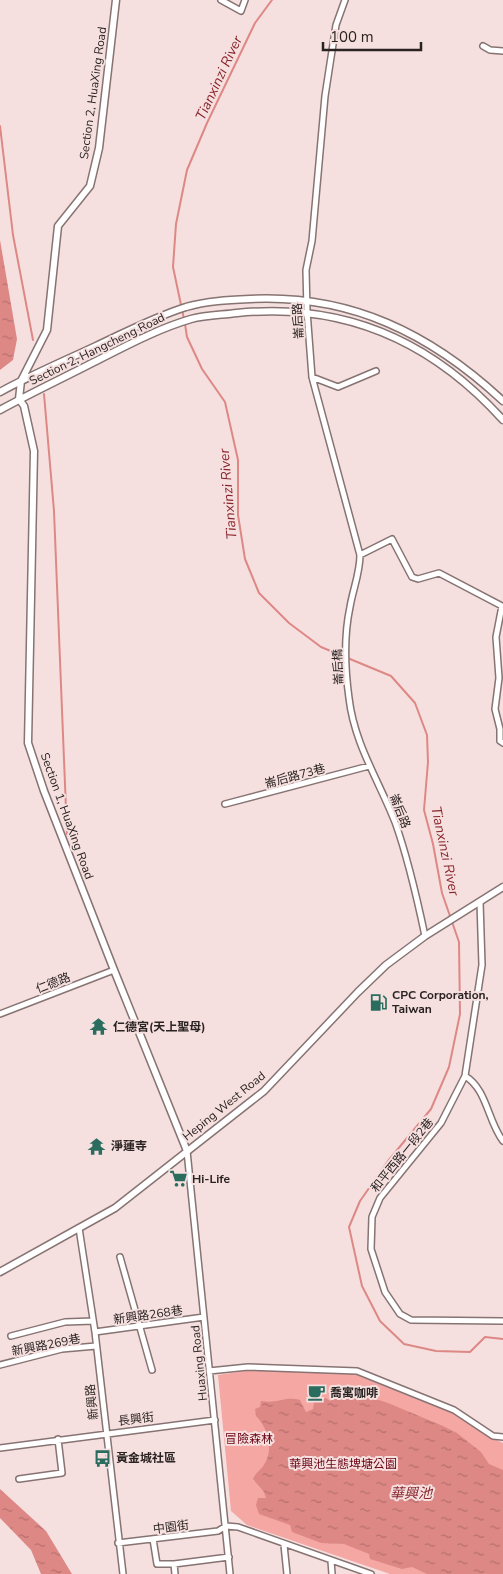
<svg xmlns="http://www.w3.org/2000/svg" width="503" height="1574" font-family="'Nunito Sans','Noto Sans TC',sans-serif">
  <defs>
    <pattern id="water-ripples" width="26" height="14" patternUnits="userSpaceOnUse" patternTransform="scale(1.25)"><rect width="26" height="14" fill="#de8886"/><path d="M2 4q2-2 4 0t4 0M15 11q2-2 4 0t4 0" fill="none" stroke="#b46f6d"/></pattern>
  </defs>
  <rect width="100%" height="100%" fill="#f5e0df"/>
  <path fill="#f5a7a4" d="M252,1370L346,1373L365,1376L452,1410L488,1436L503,1443V1574H390L247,1525L231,1511L218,1375Z"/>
  <path fill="url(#water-ripples)" d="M0,240L17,339L13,360L0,370Z
    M333,1389L361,1394L388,1403L443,1426L457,1433L481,1452L489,1464L503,1470V1574H427L412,1567L402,1569L370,1559L369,1554L344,1544L321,1543L292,1532L290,1525L259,1514L256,1505L258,1498H266L264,1492L253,1479C255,1473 262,1469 265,1463C274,1448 267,1427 256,1416L255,1409L260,1407L261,1401C279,1404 283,1396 300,1400L306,1412L313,1409L314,1401L326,1398L330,1401L335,1398L331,1390Z
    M0,1489L46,1531L72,1574H41L31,1550L0,1518Z"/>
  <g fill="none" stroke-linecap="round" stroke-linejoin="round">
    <path stroke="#de8886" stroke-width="2" d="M0,126L13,235L33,340
      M184,319L173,267L176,224L187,170L207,123L255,23L272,0
      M185,324L187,337L202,369L225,402L238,460V515L245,559L259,593L289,623L321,647L391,676L415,703L427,735L428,762L424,810L433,844L442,893L459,942L460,1014L449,1067L431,1109L388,1161L360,1201L349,1227L362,1286L380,1321L404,1344L436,1351L470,1352L485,1337L503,1339
      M44,394L54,511L67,834"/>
    <defs>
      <path id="minor" d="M221,0L241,11L245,0
        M345,0L336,25L325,96L312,241L306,270L307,311L312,377L360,555C360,573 353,589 350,607C344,635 345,669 349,698C354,743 379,781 395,822C408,858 417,898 425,936
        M483,46L490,50L503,51
        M312,377L338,387L376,371
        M360,555L392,539L412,577L418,579L439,573L502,606L496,637L499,678L495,709L500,729V741L503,743
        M225,804L369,766
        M480,902L482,965L465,1076L441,1123L380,1198L372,1217L371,1249L385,1292L400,1314L411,1320L503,1321
        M0,1014L114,970
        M465,1076C487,1089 488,1122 503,1141
        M187,1151L230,1574
        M79,1228L95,1332L123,1574
        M120,1257L152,1370
        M95,1332L204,1317
        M11,1336L65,1322L93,1321
        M0,1365L62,1349L96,1346
        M209,1371L248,1367L357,1371L454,1410L493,1436L503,1437
        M0,1448L215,1420
        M19,1479L62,1473L58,1439
        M153,1539L157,1564H174L229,1557
        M118,1543L218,1531L226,1526L238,1527L371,1574
        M284,1545L287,1574
        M331,1561L332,1574
        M174,1564L175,1574"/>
      <path id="tertiary" d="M116,0L99,148L90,186L58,226L47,330L21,381L19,399L24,406L34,451L28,743L44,791L114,970L187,1151
        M0,392C31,375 64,361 96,346C126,332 154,317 186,307C207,301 228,300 250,299C351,294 431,334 503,401
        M0,410C31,393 63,378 94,362C126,346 157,329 191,319C206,315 222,315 237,313C344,302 431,340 503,420
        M0,1272L115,1208L264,1091L358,992L386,965L425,936L503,887"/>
    </defs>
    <use href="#minor" stroke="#867372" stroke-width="8"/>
    <use href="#tertiary" stroke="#867372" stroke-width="9"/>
    <use href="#minor" stroke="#fff" stroke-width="5"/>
    <use href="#tertiary" stroke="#fff" stroke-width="6"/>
  </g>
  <defs>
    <symbol id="fuel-bare" viewBox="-9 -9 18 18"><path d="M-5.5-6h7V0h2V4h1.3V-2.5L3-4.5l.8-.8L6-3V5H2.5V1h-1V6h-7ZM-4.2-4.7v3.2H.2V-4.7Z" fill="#2a6d5f" stroke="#f5e0df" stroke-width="2.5" paint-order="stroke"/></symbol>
    <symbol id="temple-bare" viewBox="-9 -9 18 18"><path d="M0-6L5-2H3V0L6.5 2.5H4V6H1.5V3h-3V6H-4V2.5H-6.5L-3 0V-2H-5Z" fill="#2a6d5f" stroke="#f5e0df" stroke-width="2.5" paint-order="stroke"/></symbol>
    <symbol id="supermarket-bare" viewBox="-9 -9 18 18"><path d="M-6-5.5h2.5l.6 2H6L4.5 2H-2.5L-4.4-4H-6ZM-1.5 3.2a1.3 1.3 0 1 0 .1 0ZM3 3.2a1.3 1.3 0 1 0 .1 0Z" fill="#2a6d5f" stroke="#f5e0df" stroke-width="2.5" paint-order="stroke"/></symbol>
    <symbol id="cafe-bare" viewBox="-9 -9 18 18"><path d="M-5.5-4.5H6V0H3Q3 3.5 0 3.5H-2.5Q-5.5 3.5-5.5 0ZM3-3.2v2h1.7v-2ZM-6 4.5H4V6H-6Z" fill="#2a6d5f" stroke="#f5e0df" stroke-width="2.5" paint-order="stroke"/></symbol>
    <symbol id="bus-bare" viewBox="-9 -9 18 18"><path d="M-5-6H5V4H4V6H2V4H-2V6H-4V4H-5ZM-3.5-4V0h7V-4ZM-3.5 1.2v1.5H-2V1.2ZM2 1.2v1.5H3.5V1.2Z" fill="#2a6d5f" stroke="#f5e0df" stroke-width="2.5" paint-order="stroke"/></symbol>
  </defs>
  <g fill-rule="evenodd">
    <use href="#fuel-bare" x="366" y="990" width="25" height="25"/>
    <use href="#temple-bare" x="86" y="1014" width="25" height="25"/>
    <use href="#temple-bare" x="84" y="1134" width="25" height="25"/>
    <use href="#supermarket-bare" x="166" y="1166" width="25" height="25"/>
    <use href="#cafe-bare" x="304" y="1380" width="25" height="25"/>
    <use href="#bus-bare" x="90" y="1446" width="25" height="25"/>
  </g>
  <g text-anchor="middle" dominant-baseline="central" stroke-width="4" stroke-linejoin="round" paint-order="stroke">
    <g font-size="12" fill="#2a2322" stroke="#f5e0df">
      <text transform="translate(93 93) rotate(-82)">Section 2, HuaXing Road</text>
      <text transform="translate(298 321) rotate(-93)">崙后路</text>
      <text transform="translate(97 349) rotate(-26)">Section 2, Hangcheng Road</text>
      <text transform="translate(338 667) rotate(-92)">崙后橋</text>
      <text transform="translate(295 776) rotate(-15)">崙后路73巷</text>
      <text transform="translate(400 811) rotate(69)">崙后路</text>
      <text transform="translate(67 816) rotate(70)">Section 1, HuaXing Road</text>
      <text transform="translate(53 983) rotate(-21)">仁德路</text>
      <text transform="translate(224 1106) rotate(-39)">Heping West Road</text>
      <text transform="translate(402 1155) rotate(-51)">和平西路一段2巷</text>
      <text transform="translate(148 1315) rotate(-8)">新興路268巷</text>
      <text transform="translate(46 1345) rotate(-11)">新興路269巷</text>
      <text transform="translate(199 1363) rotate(-96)">Huaxing Road</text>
      <text transform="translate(92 1402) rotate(-96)">新興路</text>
      <text transform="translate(136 1419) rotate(-7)">長興街</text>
      <text transform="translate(171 1527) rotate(-7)">中園街</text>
    </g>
    <g font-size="12" font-weight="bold" fill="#2a2322" stroke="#f5e0df" text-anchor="start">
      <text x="392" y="995">CPC Corporation,<tspan x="392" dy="14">Taiwan</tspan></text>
      <text x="113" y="1027">仁德宮(天上聖母)</text>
      <text x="111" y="1146">淨蓮寺</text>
      <text x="192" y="1179">Hi-Life</text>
      <text x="330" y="1393">喬寓咖啡</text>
      <text x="116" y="1458">黃金城社區</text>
    </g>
    <g font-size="12" fill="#6a0012" stroke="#f5e0df">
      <text x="249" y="1439">冒險森林</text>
      <text x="343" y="1464">華興池生態埤塘公園</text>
    </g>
    <g font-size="14" font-style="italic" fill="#89242b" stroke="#f5e0df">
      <text transform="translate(219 78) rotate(-65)">Tianxinzi River</text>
      <text transform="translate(228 494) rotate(-95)">Tianxinzi River</text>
      <text transform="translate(445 851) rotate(78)">Tianxinzi River</text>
      <text x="411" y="1493">華興池</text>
    </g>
  </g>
  <path d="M323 42v8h98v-8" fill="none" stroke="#2a2322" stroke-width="2.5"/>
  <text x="330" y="42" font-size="15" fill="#2a2322" stroke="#f5e0df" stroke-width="4" paint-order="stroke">100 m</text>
</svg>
